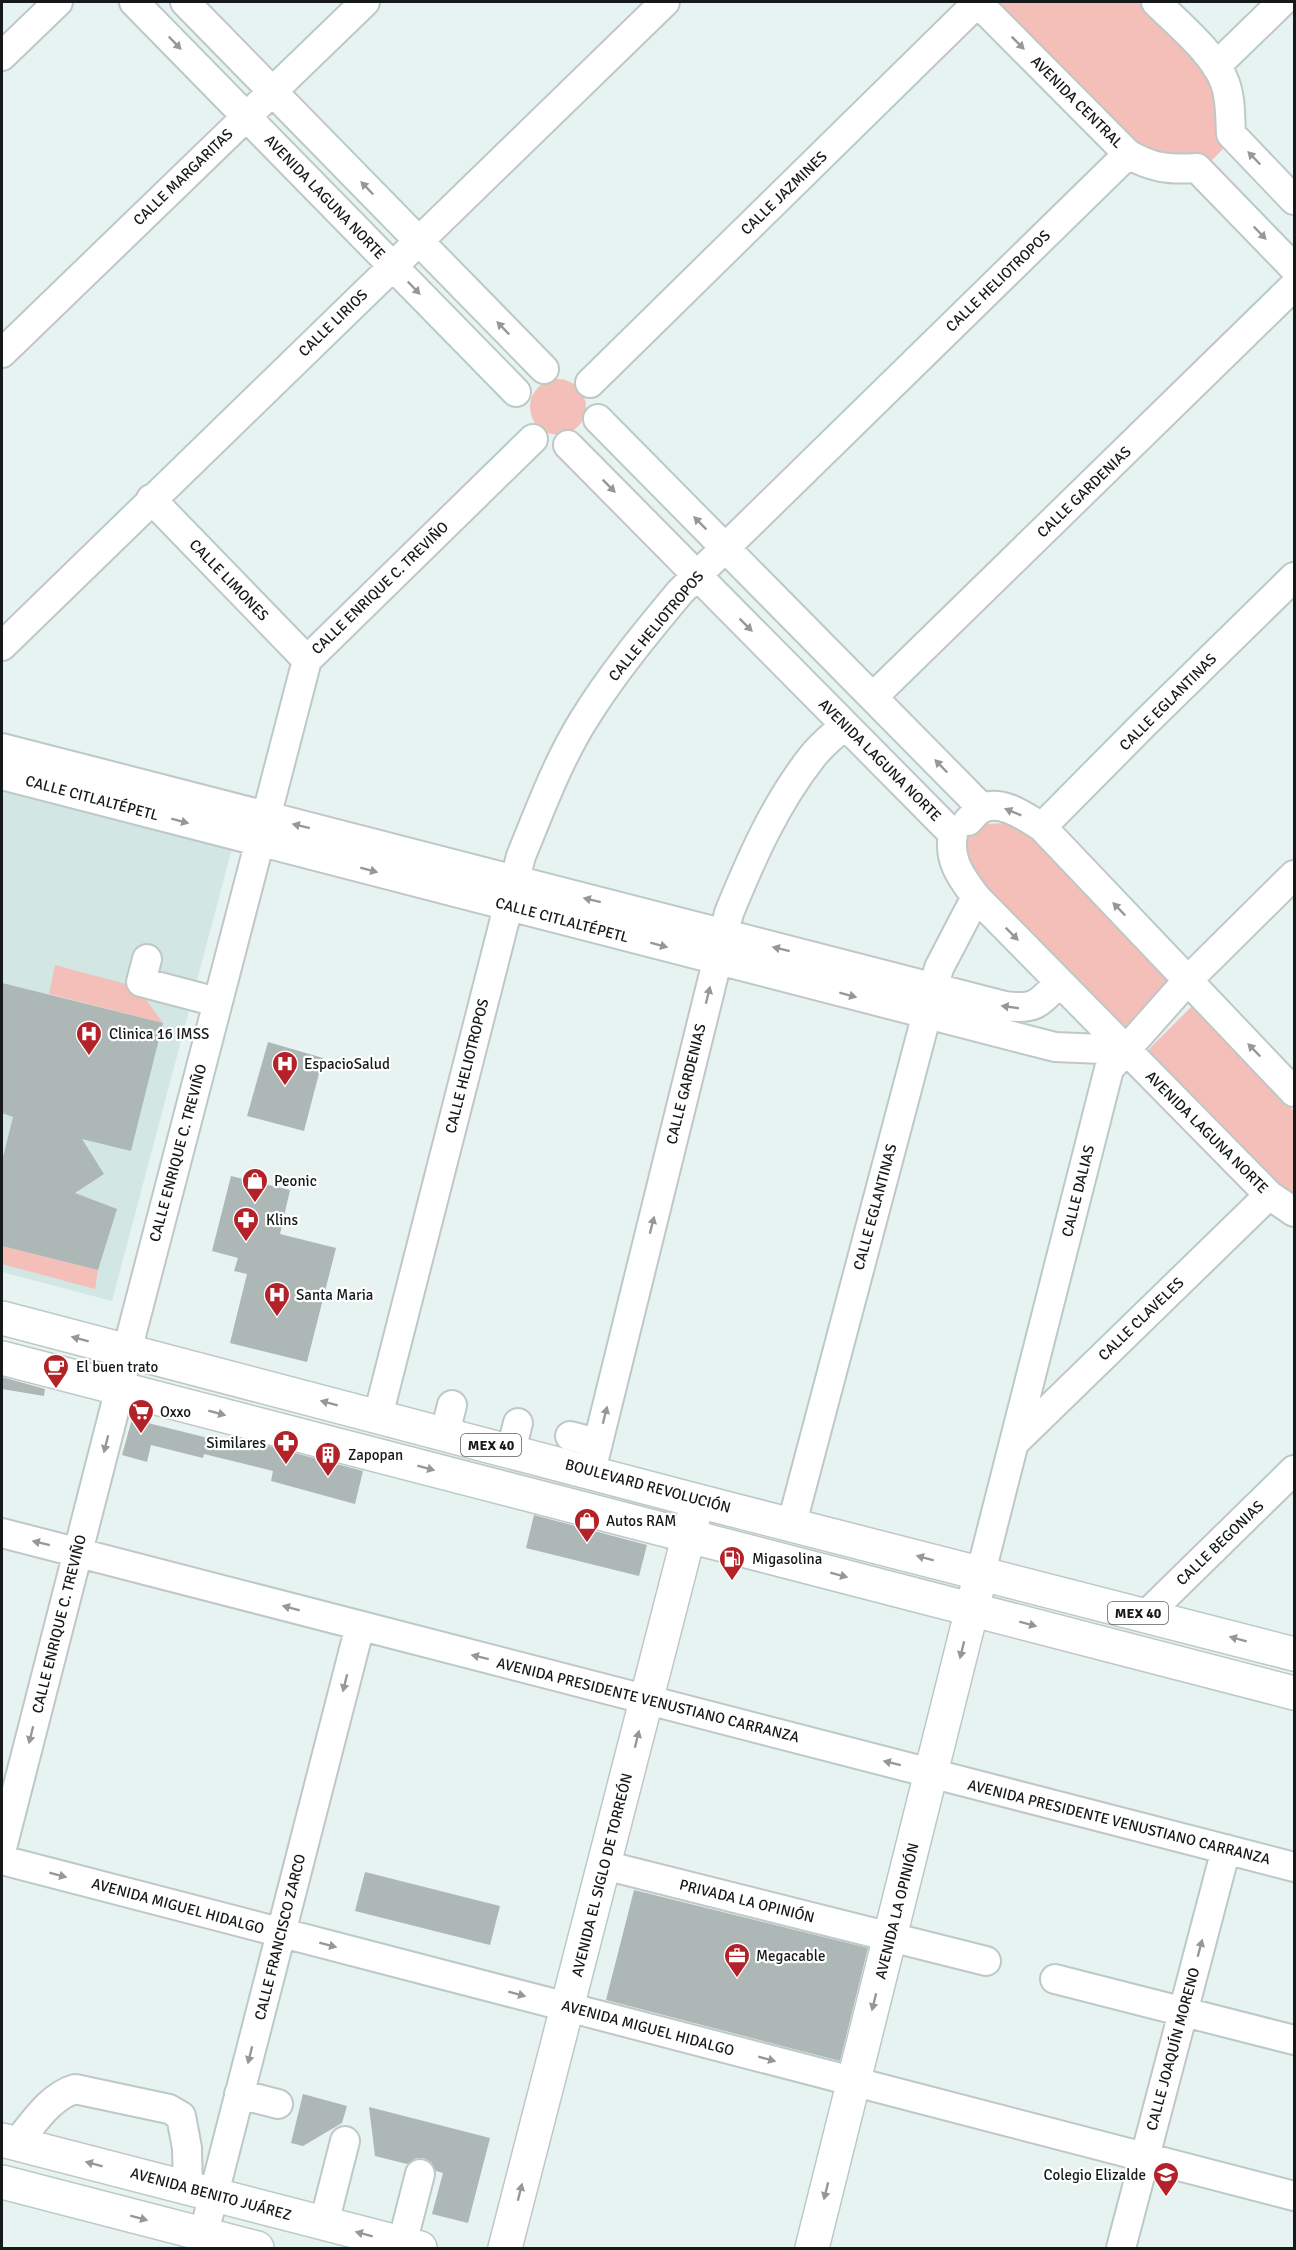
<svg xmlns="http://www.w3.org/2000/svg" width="1296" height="2250" font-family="Signika,sans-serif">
  <rect width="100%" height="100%" fill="#e7f3f1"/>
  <path fill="#d2e6e4" d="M2,780L234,841L112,1301L2,1272Z"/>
  <path fill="#f4bfb9" d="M979,2H1151L1215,67L1229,134L1223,149L1210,162H1144Z
    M530 407a28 28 0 1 1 56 0a28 28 0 1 1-56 0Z
    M1005,823L1027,833L1170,979L1116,1038L961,875L967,836L983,824Z
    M55,965L137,987L163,1023L49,994Z
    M1192,1006L1294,1111V1206L1137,1061Z
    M2,1246L98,1270L95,1289L2,1264Z"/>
  <path fill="#acb7b6" d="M2,983L163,1023L131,1151L82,1139L104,1174L75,1193L117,1209L98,1270L2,1246V1161L13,1117L2,1113Z
    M268,1042L323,1058L304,1131L247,1116Z
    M231,1176L290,1190L280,1234L336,1248L307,1362L230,1343L247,1274L234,1271L238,1258L212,1251Z
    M2,1377L45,1389L44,1396L2,1389Z
    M132,1419L232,1444L234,1437L363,1471L355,1504L271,1481L273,1471L204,1454L203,1458L151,1445L147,1462L122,1455Z
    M534,1515L647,1545L639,1576L526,1548Z
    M365,1872L500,1906L490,1945L355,1911Z
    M634,1890L868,1948L840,2061L606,2000Z
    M303,2094L347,2106L342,2123L303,2146L291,2143Z
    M369,2107L490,2138L468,2223L432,2214L443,2173L436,2171L431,2162L424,2158H416L407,2164L375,2156Z"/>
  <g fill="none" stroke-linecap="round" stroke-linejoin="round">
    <defs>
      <path id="minor" d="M134,2L516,392
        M185,2L544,369
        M977,2L1128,154C1152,168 1169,170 1197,168L1294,268
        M1156,2C1178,24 1215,54 1225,83C1231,99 1230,118 1231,134L1294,200
        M2,56L58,2
        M1216,66L1282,2
        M2,353L365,2
        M590,383L978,2
        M598,419L982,808
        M568,445L953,834
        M151,499L307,660
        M2,646L665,2
        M873,697L1294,286
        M2,748L1005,1006C1035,1010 1039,1004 1059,982
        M2,775L1055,1047L1126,1050
        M968,821C972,817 977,810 983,808C1002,799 1027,818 1042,827L1294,1092
        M1042,827L1144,724L1294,577
        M953,834C948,860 961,877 976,897L1269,1195L1294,1212
        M147,959L141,982L217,1002
        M378,1416L521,856C540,810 557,763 583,721C611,675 646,633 680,592L1128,154
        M445,1433L452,1405
        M570,1436L598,1443
        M1014,1443L1269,1195
        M511,1450L518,1423
        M591,1471L729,913C751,859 775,804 812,757C821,745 834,735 845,725
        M792,1523L939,968L976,897
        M2,1533L1294,1867
        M981,1572L1109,1069L1187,981L1294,875
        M1146,1615L1294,1470
        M2,1848L120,1388L127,1351L307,660L533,439
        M2,1860L1294,2196
        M604,1865L986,1961
        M1055,1979L1294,2040
        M239,2094L278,2104
        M16,2144C33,2124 49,2097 75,2089L169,2109L181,2116L187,2148L188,2188
        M324,2223L345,2141
        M402,2244L420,2174
        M200,2248L360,1626
        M1121,2248L1226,1849"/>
      <path id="major" d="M2,1318L698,1501L1294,1654
        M2,1358L1294,1693
        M2,2140L420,2248
        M2,2182L257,2248
        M505,2248L694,1515
        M812,2248L977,1589"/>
    </defs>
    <use href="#minor" stroke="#bdc8c7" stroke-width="32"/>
    <use href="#major" stroke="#bdc8c7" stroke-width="36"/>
    <use href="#minor" stroke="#fff" stroke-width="28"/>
    <use href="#major" stroke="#fff" stroke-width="33"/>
  </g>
  <defs><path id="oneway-solid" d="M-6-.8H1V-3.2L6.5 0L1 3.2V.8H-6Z" transform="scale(1.5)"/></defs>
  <g fill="#969898">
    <use href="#oneway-solid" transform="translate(175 43) rotate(46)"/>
    <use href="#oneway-solid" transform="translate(1018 43) rotate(45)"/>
    <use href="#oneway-solid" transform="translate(1254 158) rotate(-134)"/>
    <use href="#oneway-solid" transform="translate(367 188) rotate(-134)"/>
    <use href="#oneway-solid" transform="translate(1260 233) rotate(46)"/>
    <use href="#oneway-solid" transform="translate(414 288) rotate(46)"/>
    <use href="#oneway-solid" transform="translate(503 328) rotate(-134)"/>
    <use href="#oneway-solid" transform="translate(609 486) rotate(45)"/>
    <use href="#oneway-solid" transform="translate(700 523) rotate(-135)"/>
    <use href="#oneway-solid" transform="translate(746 625) rotate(45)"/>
    <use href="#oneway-solid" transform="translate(941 766) rotate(-134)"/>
    <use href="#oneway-solid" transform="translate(1013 812) rotate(-158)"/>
    <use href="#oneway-solid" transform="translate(180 821) rotate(15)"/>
    <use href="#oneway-solid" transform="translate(301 826) rotate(-166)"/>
    <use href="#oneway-solid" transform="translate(369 870) rotate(15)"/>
    <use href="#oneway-solid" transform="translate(592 900) rotate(-166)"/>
    <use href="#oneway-solid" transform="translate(1119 909) rotate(-134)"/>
    <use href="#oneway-solid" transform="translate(1012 934) rotate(45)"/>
    <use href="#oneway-solid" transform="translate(659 945) rotate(15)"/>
    <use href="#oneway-solid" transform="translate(781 949) rotate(-166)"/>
    <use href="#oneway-solid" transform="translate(708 995) rotate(-76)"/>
    <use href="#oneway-solid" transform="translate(848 995) rotate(15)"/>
    <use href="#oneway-solid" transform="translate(1010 1007) rotate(-172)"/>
    <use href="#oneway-solid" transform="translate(1254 1050) rotate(-134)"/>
    <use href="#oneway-solid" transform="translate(652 1225) rotate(-76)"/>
    <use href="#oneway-solid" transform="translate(80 1339) rotate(-165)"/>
    <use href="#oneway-solid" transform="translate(329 1403) rotate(-165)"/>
    <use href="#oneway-solid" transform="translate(217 1413) rotate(15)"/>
    <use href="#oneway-solid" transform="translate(605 1415) rotate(-76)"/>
    <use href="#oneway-solid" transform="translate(106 1444) rotate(104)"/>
    <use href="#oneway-solid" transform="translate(426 1468) rotate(15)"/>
    <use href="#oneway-solid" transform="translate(41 1543) rotate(-166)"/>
    <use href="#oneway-solid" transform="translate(925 1558) rotate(-165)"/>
    <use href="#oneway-solid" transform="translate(839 1575) rotate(15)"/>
    <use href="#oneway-solid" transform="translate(291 1608) rotate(-165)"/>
    <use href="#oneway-solid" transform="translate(1028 1624) rotate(15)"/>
    <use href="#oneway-solid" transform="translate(1238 1639) rotate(-165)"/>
    <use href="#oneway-solid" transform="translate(962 1650) rotate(104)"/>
    <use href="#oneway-solid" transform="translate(480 1657) rotate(-166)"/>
    <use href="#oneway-solid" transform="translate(345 1683) rotate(104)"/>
    <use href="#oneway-solid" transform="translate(31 1735) rotate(104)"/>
    <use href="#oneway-solid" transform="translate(637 1739) rotate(-76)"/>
    <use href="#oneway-solid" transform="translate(892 1763) rotate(-166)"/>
    <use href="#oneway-solid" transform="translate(58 1875) rotate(15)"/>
    <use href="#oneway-solid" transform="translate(328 1945) rotate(15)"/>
    <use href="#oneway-solid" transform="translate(1200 1948) rotate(-75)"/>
    <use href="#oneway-solid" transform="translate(517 1994) rotate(15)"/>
    <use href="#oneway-solid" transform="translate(874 2002) rotate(104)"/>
    <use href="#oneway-solid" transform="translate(250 2055) rotate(104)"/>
    <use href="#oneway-solid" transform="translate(767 2059) rotate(15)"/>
    <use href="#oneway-solid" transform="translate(94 2164) rotate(-165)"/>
    <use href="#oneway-solid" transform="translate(826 2191) rotate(104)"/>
    <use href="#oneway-solid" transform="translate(520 2192) rotate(-76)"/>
    <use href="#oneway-solid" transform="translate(139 2218) rotate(15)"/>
    <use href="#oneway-solid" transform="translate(364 2234) rotate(-165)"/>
  </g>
  <defs>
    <symbol id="hospital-pin" viewBox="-11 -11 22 30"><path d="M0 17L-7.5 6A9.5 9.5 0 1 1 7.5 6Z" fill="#b32228" stroke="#fff"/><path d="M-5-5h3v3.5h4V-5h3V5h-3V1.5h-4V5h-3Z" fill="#fff"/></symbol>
    <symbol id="shop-pin" viewBox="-11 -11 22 30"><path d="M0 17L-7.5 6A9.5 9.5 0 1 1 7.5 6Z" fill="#b32228" stroke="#fff"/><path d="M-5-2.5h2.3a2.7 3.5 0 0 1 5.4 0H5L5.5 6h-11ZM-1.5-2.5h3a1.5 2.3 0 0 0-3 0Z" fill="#fff"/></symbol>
    <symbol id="pharmacy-pin" viewBox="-11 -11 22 30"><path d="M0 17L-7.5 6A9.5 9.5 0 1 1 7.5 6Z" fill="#b32228" stroke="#fff"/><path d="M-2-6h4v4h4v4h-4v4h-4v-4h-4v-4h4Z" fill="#fff"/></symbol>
    <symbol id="cafe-pin" viewBox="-11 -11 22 30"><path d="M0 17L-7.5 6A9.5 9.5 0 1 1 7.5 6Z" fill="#b32228" stroke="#fff"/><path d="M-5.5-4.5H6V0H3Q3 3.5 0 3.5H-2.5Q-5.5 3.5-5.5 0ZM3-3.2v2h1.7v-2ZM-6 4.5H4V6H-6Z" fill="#fff"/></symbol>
    <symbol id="supermarket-pin" viewBox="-11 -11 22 30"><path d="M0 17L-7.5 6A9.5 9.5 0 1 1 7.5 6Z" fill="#b32228" stroke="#fff"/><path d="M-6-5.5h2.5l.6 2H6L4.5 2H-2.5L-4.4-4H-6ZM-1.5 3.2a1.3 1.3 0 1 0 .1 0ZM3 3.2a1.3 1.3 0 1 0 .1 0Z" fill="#fff"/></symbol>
    <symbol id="building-pin" viewBox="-11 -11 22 30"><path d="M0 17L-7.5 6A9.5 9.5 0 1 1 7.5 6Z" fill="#b32228" stroke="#fff"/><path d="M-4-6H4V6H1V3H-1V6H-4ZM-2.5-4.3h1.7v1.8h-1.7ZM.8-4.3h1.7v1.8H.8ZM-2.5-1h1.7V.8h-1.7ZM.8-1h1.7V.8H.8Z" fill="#fff"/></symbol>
    <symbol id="fuel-pin" viewBox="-11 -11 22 30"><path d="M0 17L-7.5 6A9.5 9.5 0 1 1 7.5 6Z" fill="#b32228" stroke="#fff"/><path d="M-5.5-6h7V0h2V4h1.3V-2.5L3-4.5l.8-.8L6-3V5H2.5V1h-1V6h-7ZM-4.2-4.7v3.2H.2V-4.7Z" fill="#fff"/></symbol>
    <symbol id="office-pin" viewBox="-11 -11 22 30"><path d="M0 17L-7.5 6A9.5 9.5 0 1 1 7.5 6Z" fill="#b32228" stroke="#fff"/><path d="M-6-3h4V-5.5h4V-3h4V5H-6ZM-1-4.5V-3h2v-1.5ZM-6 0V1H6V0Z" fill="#fff"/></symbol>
    <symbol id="school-pin" viewBox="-11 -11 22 30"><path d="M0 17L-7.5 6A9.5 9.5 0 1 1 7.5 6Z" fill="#b32228" stroke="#fff"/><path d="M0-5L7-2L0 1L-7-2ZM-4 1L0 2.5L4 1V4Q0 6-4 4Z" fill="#fff"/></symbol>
  </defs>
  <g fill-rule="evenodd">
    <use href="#hospital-pin" x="74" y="1019" width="30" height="40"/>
    <use href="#hospital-pin" x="270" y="1049" width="30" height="40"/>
    <use href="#shop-pin" x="240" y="1166" width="30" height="40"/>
    <use href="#pharmacy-pin" x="231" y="1205" width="30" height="40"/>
    <use href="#hospital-pin" x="262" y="1280" width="30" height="40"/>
    <use href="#cafe-pin" x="41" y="1352" width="30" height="40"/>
    <use href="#supermarket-pin" x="126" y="1397" width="30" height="40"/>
    <use href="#pharmacy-pin" x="271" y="1428" width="30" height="40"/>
    <use href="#building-pin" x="313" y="1440" width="30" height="40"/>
    <use href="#shop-pin" x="572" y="1506" width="30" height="40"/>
    <use href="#fuel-pin" x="717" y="1544" width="30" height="40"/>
    <use href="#office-pin" x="722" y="1941" width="30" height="40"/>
    <use href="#school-pin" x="1151" y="2160" width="30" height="40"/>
  </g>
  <g text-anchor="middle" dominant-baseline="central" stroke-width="4.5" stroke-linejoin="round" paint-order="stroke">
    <g fill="#fff" stroke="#5b5e5e" stroke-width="1.5">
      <rect x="461" y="1434" width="60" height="22" rx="4.5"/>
      <rect x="1108" y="1602" width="60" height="22" rx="4.5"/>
    </g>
    <g font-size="14" font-weight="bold" fill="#151919">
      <text x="491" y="1445">MEX 40</text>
      <text x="1138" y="1613">MEX 40</text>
    </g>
    <g font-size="15" fill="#151919" stroke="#fff">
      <text transform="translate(1077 102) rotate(45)">AVENIDA CENTRAL</text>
      <text transform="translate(183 177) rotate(-44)">CALLE MARGARITAS</text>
      <text transform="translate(784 193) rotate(-44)">CALLE JAZMINES</text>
      <text transform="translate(325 197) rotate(46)">AVENIDA LAGUNA NORTE</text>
      <text transform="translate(998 281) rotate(-44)">CALLE HELIOTROPOS</text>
      <text transform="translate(333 323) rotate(-44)">CALLE LIRIOS</text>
      <text transform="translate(1084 492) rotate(-44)">CALLE GARDENIAS</text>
      <text transform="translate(229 580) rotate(46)">CALLE LIMONES</text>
      <text transform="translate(380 588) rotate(-44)">CALLE ENRIQUE C. TREVIÑO</text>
      <text transform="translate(656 626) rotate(-50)">CALLE HELIOTROPOS</text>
      <text transform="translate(1168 702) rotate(-45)">CALLE EGLANTINAS</text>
      <text transform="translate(880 760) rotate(45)">AVENIDA LAGUNA NORTE</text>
      <text transform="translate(92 798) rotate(15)">CALLE CITLALTÉPETL</text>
      <text transform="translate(562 920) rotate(15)">CALLE CITLALTÉPETL</text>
      <text transform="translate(467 1066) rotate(-76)">CALLE HELIOTROPOS</text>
      <text transform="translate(686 1084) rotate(-76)">CALLE GARDENIAS</text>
      <text transform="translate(1207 1132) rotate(45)">AVENIDA LAGUNA NORTE</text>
      <text transform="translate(178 1153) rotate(-75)">CALLE ENRIQUE C. TREVIÑO</text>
      <text transform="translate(1078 1191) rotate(-76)">CALLE DALIAS</text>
      <text transform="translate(875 1207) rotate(-75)">CALLE EGLANTINAS</text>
      <text transform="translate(1141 1319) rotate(-44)">CALLE CLAVELES</text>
      <text transform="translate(648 1486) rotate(15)">BOULEVARD REVOLUCIÓN</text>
      <text transform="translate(1220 1543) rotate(-44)">CALLE BEGONIAS</text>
      <text transform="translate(59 1624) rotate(-76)">CALLE ENRIQUE C. TREVIÑO</text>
      <text transform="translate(648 1700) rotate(14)">AVENIDA PRESIDENTE VENUSTIANO CARRANZA</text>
      <text transform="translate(1119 1822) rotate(14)">AVENIDA PRESIDENTE VENUSTIANO CARRANZA</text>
      <text transform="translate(602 1875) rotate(-76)">AVENIDA EL SIGLO DE TORREÓN</text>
      <text transform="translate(747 1901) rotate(14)">PRIVADA LA OPINIÓN</text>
      <text transform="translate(178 1906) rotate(15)">AVENIDA MIGUEL HIDALGO</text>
      <text transform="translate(897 1911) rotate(-76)">AVENIDA LA OPINIÓN</text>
      <text transform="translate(280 1937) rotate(-76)">CALLE FRANCISCO ZARCO</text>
      <text transform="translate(648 2028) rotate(15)">AVENIDA MIGUEL HIDALGO</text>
      <text transform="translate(1173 2049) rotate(-75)">CALLE JOAQUÍN MORENO</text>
      <text transform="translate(211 2194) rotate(15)">AVENIDA BENITO JUÁREZ</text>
    </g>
    <g font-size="15" fill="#151919" stroke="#fff" text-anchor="start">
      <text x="109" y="1034">Clinica 16 IMSS</text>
      <text x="304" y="1064">EspacioSalud</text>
      <text x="274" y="1181">Peonic</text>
      <text x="266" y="1220">Klins</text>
      <text x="296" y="1295">Santa Maria</text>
      <text x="76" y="1367">El buen trato</text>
      <text x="160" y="1412">Oxxo</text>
      <text x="266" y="1443" text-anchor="end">Similares</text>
      <text x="348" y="1455">Zapopan</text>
      <text x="606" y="1521">Autos RAM</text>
      <text x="752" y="1559">Migasolina</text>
      <text x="756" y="1956">Megacable</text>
      <text x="1146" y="2175" text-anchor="end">Colegio Elizalde</text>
    </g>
  </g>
  <rect width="1296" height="2250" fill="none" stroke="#151919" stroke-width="6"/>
</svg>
